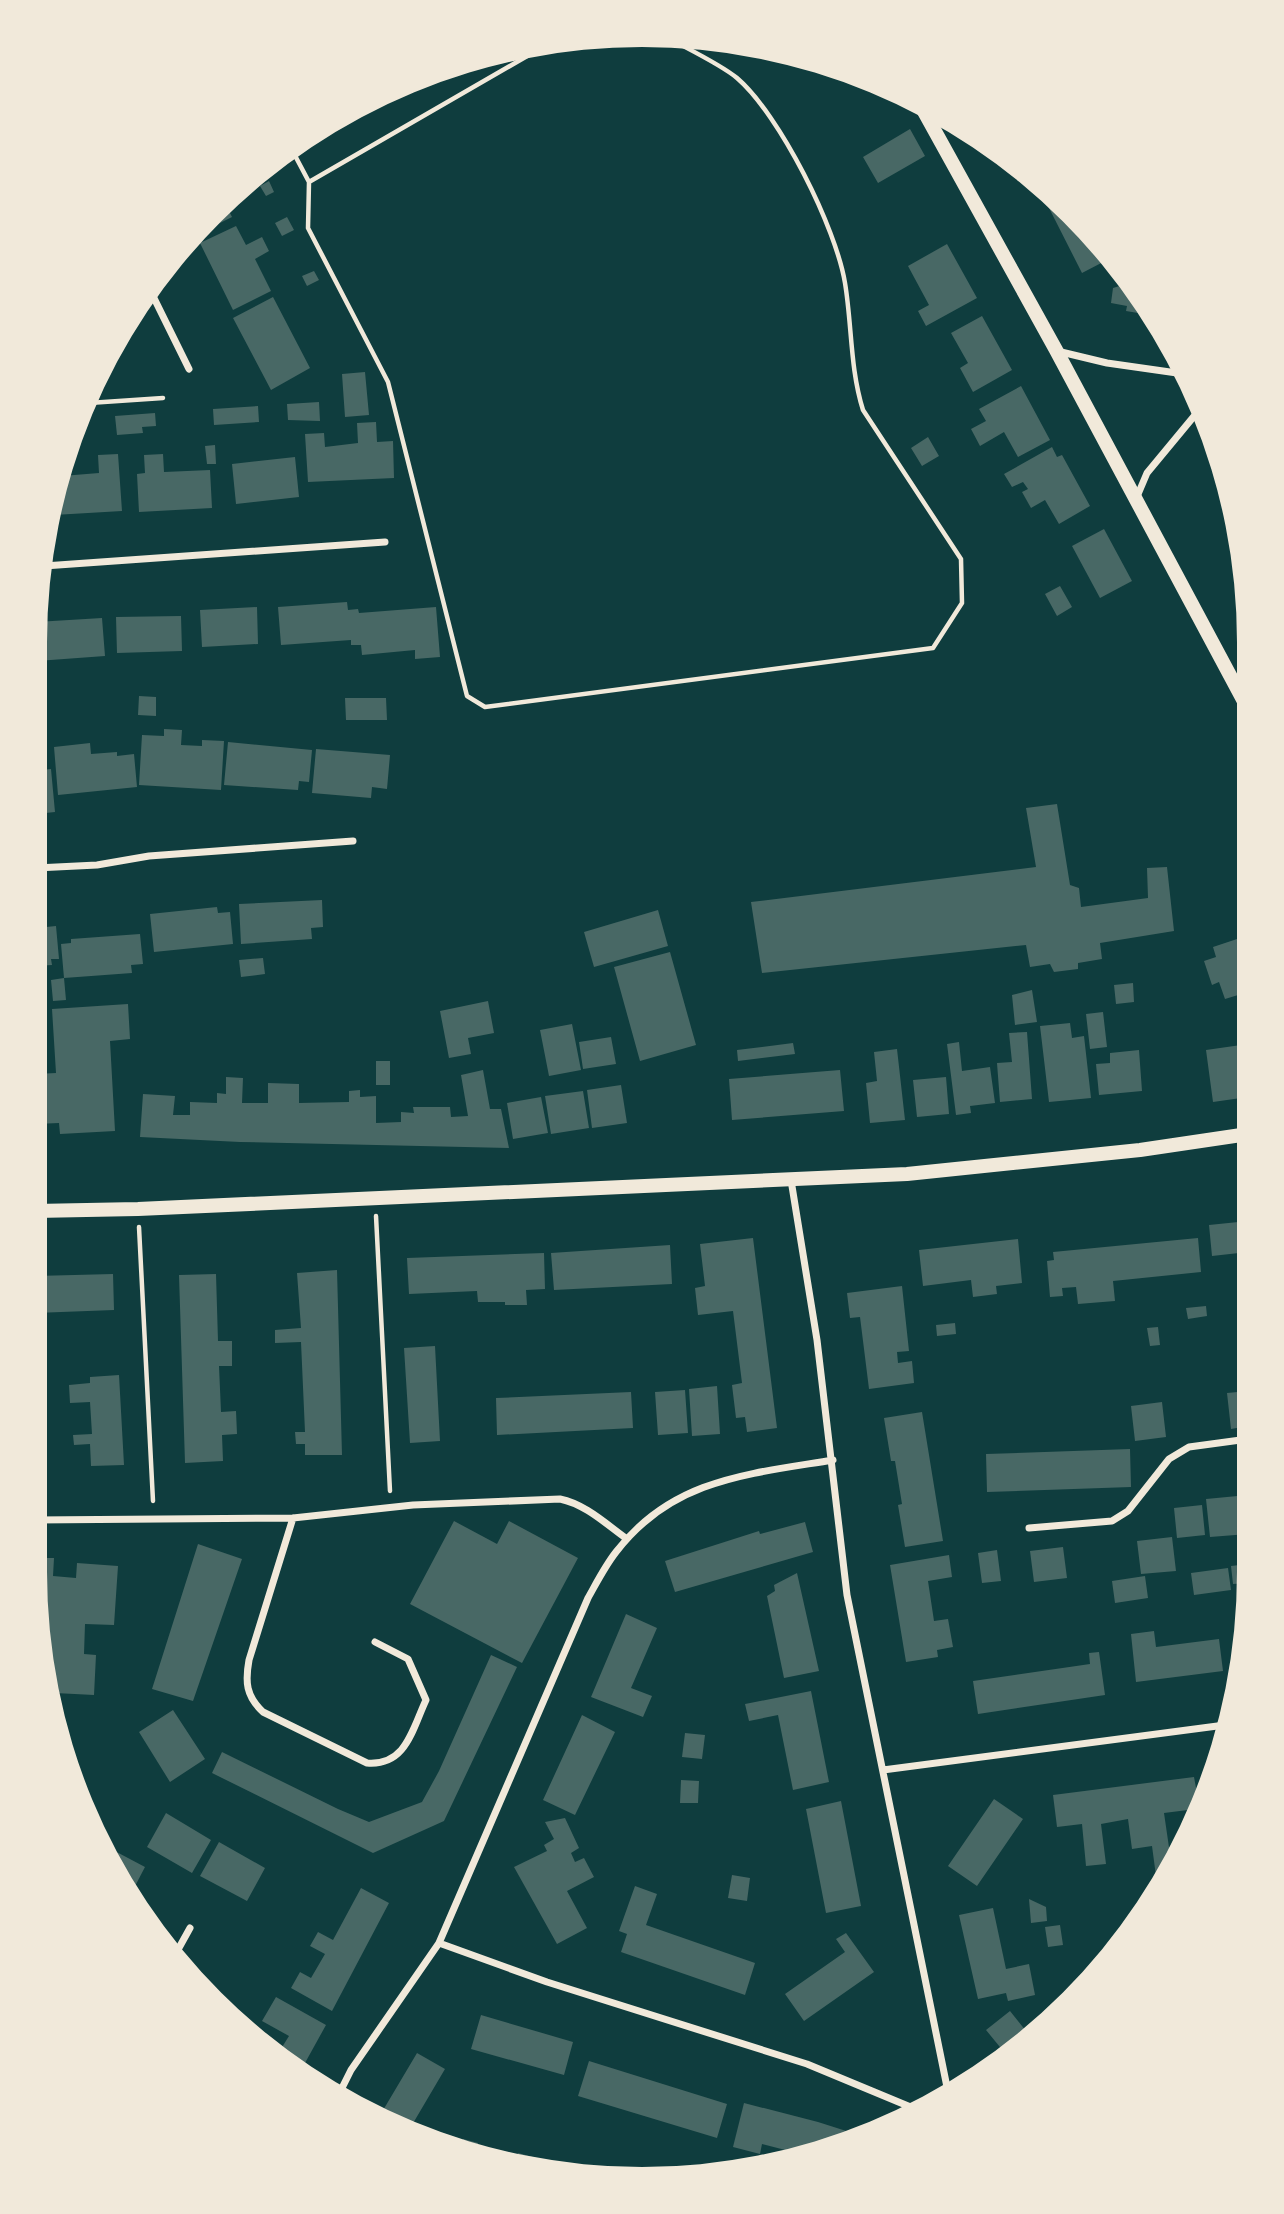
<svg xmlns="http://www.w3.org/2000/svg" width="1284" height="2214" font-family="Roboto,sans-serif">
  <rect width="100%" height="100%" fill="#0f3d3e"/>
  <path fill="#486865" d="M910,129L925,156L878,183L863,157Z
    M1031,180L1052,197L1043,202Z
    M269,181L274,192L266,196L260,186Z
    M1057,201L1071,213L1107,260L1082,273L1048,206Z
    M225,203L232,217L194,236L213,213Z
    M287,217L294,230L282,236L275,223Z
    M236,226L246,245L262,237L269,251L255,259L271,291L233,310L200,243Z
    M947,244L977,298L926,326L918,311L929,305L908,266Z
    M314,271L319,280L307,286L302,276Z
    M1126,284L1155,322L1144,320V314L1126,311L1127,306L1111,303L1113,288Z
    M273,297L310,368L271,390L233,318Z
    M982,316L1012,370L973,392L960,368L968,363L951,333Z
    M365,372L369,415L345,417L342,374Z
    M1021,386L1050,440L1018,457L1004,432L980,446L971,429L986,421L979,409Z
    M319,402L320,421L288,420L287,404Z
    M258,406L259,422L214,425L213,409Z
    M155,413L156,426L142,427L143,433L117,435L115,416Z
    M376,422L377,442L393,441L394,478L308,482L305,434L324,433L325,447L358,443L357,423Z
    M928,437L939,456L922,466L911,448Z
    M215,445L216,464H207L205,446Z
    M1052,447L1057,457L1062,455L1090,506L1059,524L1045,500L1031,508L1022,492L1028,489L1023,482L1012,487L1004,474Z
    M118,454L122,511L54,515L62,476L99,473L98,455Z
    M163,454L164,472L210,470L212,508L139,512L137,474L145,473L144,455Z
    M295,457L299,497L236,504L232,464Z
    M1104,529L1132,581L1100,598L1072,546Z
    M1060,586L1072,607L1057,616L1045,594Z
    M347,602L348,610L358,609L359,613L436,607L440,657L415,659V650L362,655L361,645H351V640L281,645L278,607Z
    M257,607L258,644L202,647L200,610Z
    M181,616L182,651L117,653L116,617Z
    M102,618L105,656L37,661L36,622Z
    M139,696L156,697V716L138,715Z
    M345,698H386L387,720H346Z
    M164,729L182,730L181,745L202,746V740L224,741L221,790L139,785L142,735L164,736Z
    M228,742L312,750L309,782L299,781L298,790L224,785Z
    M90,743L91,754L117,752V756L134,754L137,787L58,795L54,747Z
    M316,749L390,755L387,789L372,787L371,798L312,793Z
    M51,769L55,812L36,814V775H43L42,770Z
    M1057,804L1070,885L1079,888L1081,907L1148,898L1147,868L1167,867L1174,931L1100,943L1102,959L1078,963V969L1054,972L1050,964L1030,967L1026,945L762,973L751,902L1036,867L1026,808Z
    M322,900L323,927L311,928L312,939L241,944L239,904Z
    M217,907L218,913L230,912L233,944L154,952L150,914Z
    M658,910L668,946L594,967L584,932Z
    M56,926L59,959H51L52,965L36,966V928Z
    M140,934L143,964L131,965L132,973L64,978L61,944L71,943V939Z
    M1246,936L1248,992L1225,999L1219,982L1212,985L1204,961L1216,957L1213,947Z
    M670,952L696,1045L640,1061L614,967Z
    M263,958L265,974L241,977L239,960Z
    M64,978L66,1000L53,1001L51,980Z
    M1133,983L1134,1002L1116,1004L1114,985Z
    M1032,990L1037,1022L1015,1025L1012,995Z
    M488,1001L494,1033L468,1038L471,1054L449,1058L440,1011Z
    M128,1004L130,1039L110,1041L115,1131L60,1134L59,1123L36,1124V1074L56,1073L52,1009Z
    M1103,1012L1107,1047L1090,1049L1086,1014Z
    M1070,1023L1072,1038L1084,1036L1091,1098L1049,1102L1040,1026Z
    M572,1024L581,1070L549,1076L540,1030Z
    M1027,1032L1032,1099L1000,1102L997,1063L1012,1062L1009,1033Z
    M611,1037L616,1064L583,1069L579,1042Z
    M959,1042L962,1071L990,1067L995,1103L970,1106L971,1113L956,1115L947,1044Z
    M793,1043L795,1054L738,1061L737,1050Z
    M1248,1044V1097L1213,1102L1206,1050Z
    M897,1049L905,1120L870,1123L866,1083L877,1081L874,1052Z
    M1139,1050L1142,1091L1099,1095L1096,1064L1110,1063V1053Z
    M376,1061H390V1085H376Z
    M483,1070L490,1109H501L509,1148L240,1142L140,1137L143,1094L175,1096L173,1115H190V1102L217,1103V1093L226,1094V1077L243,1078L242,1103H268V1083L299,1084V1103L349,1102V1091L360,1090V1097L376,1096V1123L401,1122V1112L414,1113L413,1107H450L451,1117L468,1116L461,1075Z
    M840,1070L844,1111L732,1120L729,1079Z
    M946,1077L949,1114L917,1117L913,1080Z
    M621,1085L627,1123L592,1128L587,1090Z
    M583,1091L589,1128L551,1134L545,1096Z
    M541,1097L548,1133L513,1139L507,1103Z
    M1248,1221V1286H1242L1239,1253L1212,1256L1209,1225Z
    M753,1238L777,1428L747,1432L745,1417L736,1418L732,1385L742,1383L733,1311L698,1315L695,1288L705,1286L700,1244Z
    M1198,1238L1201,1272L1113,1281L1115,1301L1078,1304L1076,1287L1062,1288L1063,1296L1050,1297L1047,1261L1054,1260L1053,1252Z
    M1018,1239L1022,1283L996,1286L997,1294L973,1297L971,1280L923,1286L919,1250Z
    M670,1245L672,1284L554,1290L551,1253Z
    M544,1253L545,1289L526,1290L527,1305H505V1302H478L477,1291L409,1294L407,1258Z
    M337,1270L342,1455H305V1444H296L295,1432H305L301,1342L275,1343V1330L301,1328L297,1273Z
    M113,1274L114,1310L35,1313V1276Z
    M216,1274L218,1341H232V1366H219L221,1412L236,1411L237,1434L222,1435L223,1461L185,1463L179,1275Z
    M902,1286L909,1351L897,1352L898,1363L912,1361L914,1383L869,1389L860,1317L850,1318L847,1293Z
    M1206,1306L1207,1316L1188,1319L1186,1308Z
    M955,1323L956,1334L937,1336L936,1325Z
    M1158,1327L1160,1345L1150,1346L1147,1328Z
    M435,1346L440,1441L410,1443L404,1348Z
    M119,1375L124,1465L91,1466L90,1444L74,1445L73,1435L92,1434L90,1402L70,1403L69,1385L90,1383V1377Z
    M717,1386L720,1434L692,1436L689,1389Z
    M685,1390L688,1433L658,1435L655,1392Z
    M1248,1391V1426L1231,1429L1227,1393Z
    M631,1392L633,1428L497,1435L496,1398Z
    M1162,1402L1166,1437L1135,1441L1131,1406Z
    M922,1412L943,1541L905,1547L898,1505L902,1504L895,1461H891L884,1418Z
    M1130,1449L1131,1487L987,1492L986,1454Z
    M1248,1495V1534L1210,1537L1206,1499Z
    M1202,1505L1205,1535L1177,1538L1174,1508Z
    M454,1521L497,1544L509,1521L578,1558L522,1663L410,1604Z
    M805,1522L813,1552L675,1592L665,1561L759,1531L760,1534Z
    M1172,1537L1176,1571L1141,1574L1137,1541Z
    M198,1544L242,1559L193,1701L152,1689Z
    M1063,1547L1067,1578L1034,1582L1030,1551Z
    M997,1550L1001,1581L982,1583L978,1553Z
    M949,1555L952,1577L928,1581L934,1621L948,1619L953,1647L937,1650L938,1657L906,1662L890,1565Z
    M35,1558H54L53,1576L76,1578L77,1563L118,1566L114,1625L85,1624L84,1654L96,1655L94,1695L55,1693L35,1572Z
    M1248,1564V1583L1233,1584L1231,1566Z
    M1228,1568L1231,1590L1194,1595L1191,1573Z
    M797,1573L819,1671L784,1678L767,1596L775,1591L774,1585Z
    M1145,1576L1148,1598L1115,1603L1112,1581Z
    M626,1614L657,1628L631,1688L652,1696L643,1717L591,1697Z
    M1154,1631L1156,1647L1219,1639L1223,1671L1136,1682L1131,1634Z
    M1099,1652L1105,1695L978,1714L973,1681L1090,1664L1089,1653Z
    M491,1655L517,1667L444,1821L373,1853L212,1773L222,1752L338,1809L369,1822L422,1802L439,1771Z
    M811,1691L829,1782L793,1790L778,1715L749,1721L745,1704Z
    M173,1710L205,1759L170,1782L139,1732Z
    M582,1715L615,1732L575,1815L543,1800Z
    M685,1733L705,1735L702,1759L682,1757Z
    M1194,1777L1199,1804L1196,1809L1164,1813L1171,1861L1164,1875L1156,1876L1152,1846L1132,1849L1128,1819L1101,1824L1106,1864L1086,1866L1082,1824L1057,1827L1053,1795Z
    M681,1780L699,1781L698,1803H680Z
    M994,1799L1023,1819L977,1886L948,1866Z
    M841,1801L861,1906L826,1913L806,1809Z
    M166,1813L211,1840L192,1873L147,1847Z
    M565,1818L579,1848L571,1853L575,1862L584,1858L594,1877L567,1891L587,1928L557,1944L514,1867L547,1851L544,1845L554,1839L545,1822Z
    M219,1842L265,1868L247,1901L200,1876Z
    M111,1849L145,1867L133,1890L131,1887Z
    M732,1875L750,1878L747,1901L728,1898Z
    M635,1886L657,1894L646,1925L755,1963L745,1995L621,1952L627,1934L619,1931Z
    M361,1888L389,1903L332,2011L291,1988L300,1972L311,1978L325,1954L310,1946L318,1932L333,1940Z
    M1029,1899L1046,1907L1047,1921L1031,1923Z
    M993,1908L1006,1969L1029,1964L1035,1995L1008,2001L1006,1993L978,1999L959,1915Z
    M1060,1925L1063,1945L1048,1947L1045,1927Z
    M846,1933L874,1972L804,2021L785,1994L845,1952L836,1939Z
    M276,1997L326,2025L300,2072L279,2052L289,2036L262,2021Z
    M1010,2011L1030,2036L1004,2052L986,2030Z
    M481,2015L573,2042L564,2075L471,2049Z
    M417,2053L445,2069L412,2125L382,2112Z
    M589,2061L727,2104L717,2138L578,2096Z
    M744,2103L818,2122L862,2136L793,2152L762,2144L760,2154L733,2147Z
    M463,2139L478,2143L475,2154L461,2148Z
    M518,2153L559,2164V2166L515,2161Z"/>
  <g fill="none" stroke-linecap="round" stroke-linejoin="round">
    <path stroke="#f1e9da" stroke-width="4.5" d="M291,148L309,182L308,228L388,382L467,696L485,707L933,648L962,603L961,559L863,410C850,369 852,325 845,283C836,228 780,115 737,78C720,64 688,49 668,38
      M309,182L548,44
      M89,403L163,398
      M376,1216L390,1491
      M139,1227L153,1501"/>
    <path stroke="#f1e9da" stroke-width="7" d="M150,290L189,369
      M1057,351L1107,363L1184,374
      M1136,499L1147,473L1200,409
      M44,566L385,542
      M36,868L97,865L149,856L353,841
      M791,1180L817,1340L847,1595L947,2087
      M293,1518L249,1660C245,1682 246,1696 263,1712L367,1763C406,1766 412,1730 426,1700L408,1659L375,1642
      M35,1520L293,1518L413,1505L560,1499C585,1504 606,1524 627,1539
      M1029,1528L1112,1521L1128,1511L1169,1459L1189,1447L1248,1439
      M883,1770L1225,1725
      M439,1943L547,1982L807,2064L913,2108
      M175,1955L190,1928
      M340,2092L351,2070L439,1943L588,1598C597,1582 605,1566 616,1552C672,1479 748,1474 833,1460"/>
    <path stroke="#f1e9da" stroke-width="14" d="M921,106L1056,350L1248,709
      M35,1211L138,1209L907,1174L1140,1150L1248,1134"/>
  </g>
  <path d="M0 0H1284V2214H0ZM642 47H642A595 595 0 0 1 1237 642V1572A595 595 0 0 1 642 2167H642A595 595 0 0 1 47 1572V642A595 595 0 0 1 642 47Z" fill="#f1e9da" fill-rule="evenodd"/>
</svg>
